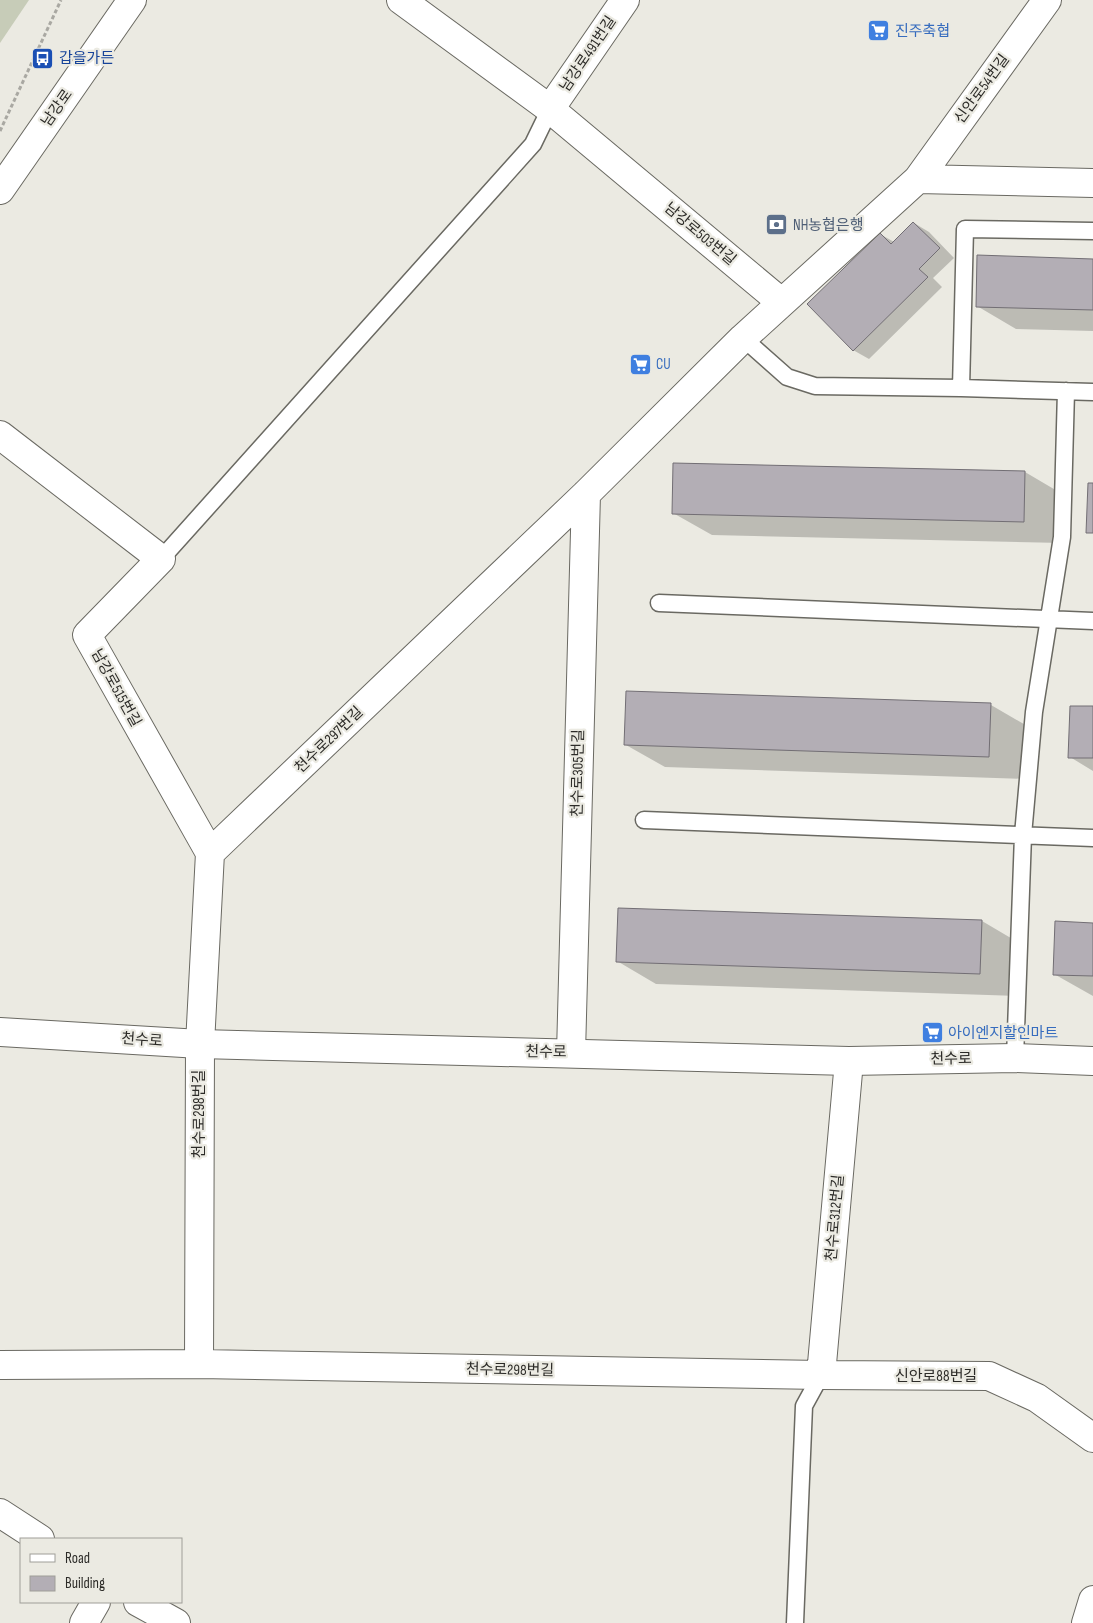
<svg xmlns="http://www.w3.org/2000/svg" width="1093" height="1623" font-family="'Sofia Sans Condensed','Noto Sans KR',sans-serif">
  <rect width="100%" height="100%" fill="#ebeae2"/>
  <path fill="#c7ccb8" d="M0,0H29L0,43Z"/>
  <path fill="#0003" d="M914,223L929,232L954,258L933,278L942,287L869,359L853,350L880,234L894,242Z
    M1093,260V331L1016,329L977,306Z
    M674,465L1025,472L1064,495L1063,543L712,535L673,513Z
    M991,705L1029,727L1028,779L665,767L626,745Z
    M1093,708V771L1070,757Z
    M982,921L1021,944L1019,996L656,984L617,961Z
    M1093,924V996L1054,974Z"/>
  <path fill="#b3aeb5" stroke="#726e74" d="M913,222L940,248L919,269L928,277L853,351L807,304L880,233L891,244Z
    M977,255L1093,259V310L976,307Z
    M673,463L1025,471L1024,522L672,514Z
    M1088,483H1093V533H1086Z
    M626,691L991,703L989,757L624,745Z
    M1070,706H1093V758H1068Z
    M618,908L982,920L980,974L616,962Z
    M1055,921L1093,923V976L1053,975Z"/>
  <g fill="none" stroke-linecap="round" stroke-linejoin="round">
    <defs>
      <path id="service" d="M743,338L787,377L815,386L961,388L965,229L1093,231
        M961,388L1093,392
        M161,559L533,144L550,109
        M659,603L1093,621
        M644,820L1093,838
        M1015,1058L1023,835L1034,712L1062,537L1066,391
        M795,1623L804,1406L821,1375"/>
      <path id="minor" d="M401,0L550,109L781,302
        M550,109L625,0
        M918,179L1047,0
        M0,435L161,559L87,635L210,853
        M571,1053L586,494
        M199,1364L200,1044L210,853L586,494L743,338L918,179L1093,183
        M0,1365L199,1364L821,1375L989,1376L1037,1398L1093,1438
        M821,1375L849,1061
        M0,1513L40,1539
        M138,1602L176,1623
        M84,1623L96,1602
        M1086,1623L1093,1600"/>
      <path id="tertiary" d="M0,190L132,0
        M0,1032L200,1044L849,1061L1015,1058L1093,1061"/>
    </defs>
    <use href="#service" stroke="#6a6962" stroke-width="19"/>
    <use href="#minor" stroke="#6a6962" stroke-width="30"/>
    <use href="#tertiary" stroke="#6a6962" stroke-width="30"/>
    <path stroke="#a9a8a2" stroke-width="3" stroke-dasharray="4 2.5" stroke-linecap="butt" d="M0,131L61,0"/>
    <use href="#service" stroke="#fff" stroke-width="16"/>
    <use href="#minor" stroke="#fff" stroke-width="28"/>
    <use href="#tertiary" stroke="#fff" stroke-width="28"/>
  </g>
  <defs>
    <symbol id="supermarket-square" viewBox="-11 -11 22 22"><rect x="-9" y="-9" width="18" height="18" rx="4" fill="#3f7fe0" stroke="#ebeae2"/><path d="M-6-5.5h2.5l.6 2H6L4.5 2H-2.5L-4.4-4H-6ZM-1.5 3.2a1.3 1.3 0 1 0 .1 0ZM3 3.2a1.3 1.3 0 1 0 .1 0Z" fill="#fff"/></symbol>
    <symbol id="bus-square" viewBox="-11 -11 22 22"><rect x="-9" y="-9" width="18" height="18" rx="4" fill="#1a4fb4" stroke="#ebeae2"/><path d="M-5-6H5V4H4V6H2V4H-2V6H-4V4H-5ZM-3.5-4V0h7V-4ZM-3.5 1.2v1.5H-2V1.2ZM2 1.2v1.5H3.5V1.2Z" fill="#fff"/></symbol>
    <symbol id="bank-square" viewBox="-11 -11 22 22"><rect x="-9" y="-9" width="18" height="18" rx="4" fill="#5c6f8a" stroke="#ebeae2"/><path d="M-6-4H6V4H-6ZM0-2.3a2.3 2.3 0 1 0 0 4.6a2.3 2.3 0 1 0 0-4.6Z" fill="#fff"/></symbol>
  </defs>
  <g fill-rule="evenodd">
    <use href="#supermarket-square" x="866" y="18" width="25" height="25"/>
    <use href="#bus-square" x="30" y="46" width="25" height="25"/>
    <use href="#bank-square" x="764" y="212" width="25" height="25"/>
    <use href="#supermarket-square" x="628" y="352" width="25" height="25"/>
    <use href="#supermarket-square" x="920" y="1020" width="25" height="25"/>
  </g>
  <g text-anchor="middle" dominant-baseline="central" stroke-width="4.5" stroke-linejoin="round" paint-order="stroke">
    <g font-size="15" fill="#366cbe" stroke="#ebeae2" text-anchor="start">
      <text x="895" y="31">진주축협</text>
      <text x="656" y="364">CU</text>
      <text x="948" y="1033">아이엔지할인마트</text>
    </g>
    <g font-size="15" fill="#2c2b28" stroke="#ebeae2">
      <text transform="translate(588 54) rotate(-56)">남강로491번길</text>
      <text transform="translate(982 89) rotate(-54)">신안로54번길</text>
      <text transform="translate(57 108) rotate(-55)">남강로</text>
      <text transform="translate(700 234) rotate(40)">남강로503번길</text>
      <text transform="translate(116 688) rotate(61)">남강로515번길</text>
      <text transform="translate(329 740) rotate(-44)">천수로297번길</text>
      <text transform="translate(578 773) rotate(-89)">천수로305번길</text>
      <text transform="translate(142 1040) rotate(4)">천수로</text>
      <text transform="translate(546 1052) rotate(1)">천수로</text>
      <text transform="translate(951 1059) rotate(-1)">천수로</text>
      <text transform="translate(199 1114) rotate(-90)">천수로298번길</text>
      <text transform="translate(835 1218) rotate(-85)">천수로312번길</text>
      <text transform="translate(510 1370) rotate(1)">천수로298번길</text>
      <text x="936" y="1376">신안로88번길</text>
    </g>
    <g font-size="15" fill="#164399" stroke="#ebeae2" text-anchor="start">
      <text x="59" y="58">갑을가든</text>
    </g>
    <g font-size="15" fill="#4e5e75" stroke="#ebeae2" text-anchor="start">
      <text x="793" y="225">NH농협은행</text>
    </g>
  </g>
  <rect x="20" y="1538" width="162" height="65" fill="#ebeae2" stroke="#9f9e98"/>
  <rect x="30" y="1554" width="25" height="8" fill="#ffffff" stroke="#9f9e98"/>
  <text x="65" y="1563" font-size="15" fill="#2c2b28">Road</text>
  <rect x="30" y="1576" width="25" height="15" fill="#b3aeb5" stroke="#9f9e98"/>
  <text x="65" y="1588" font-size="15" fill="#2c2b28">Building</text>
</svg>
